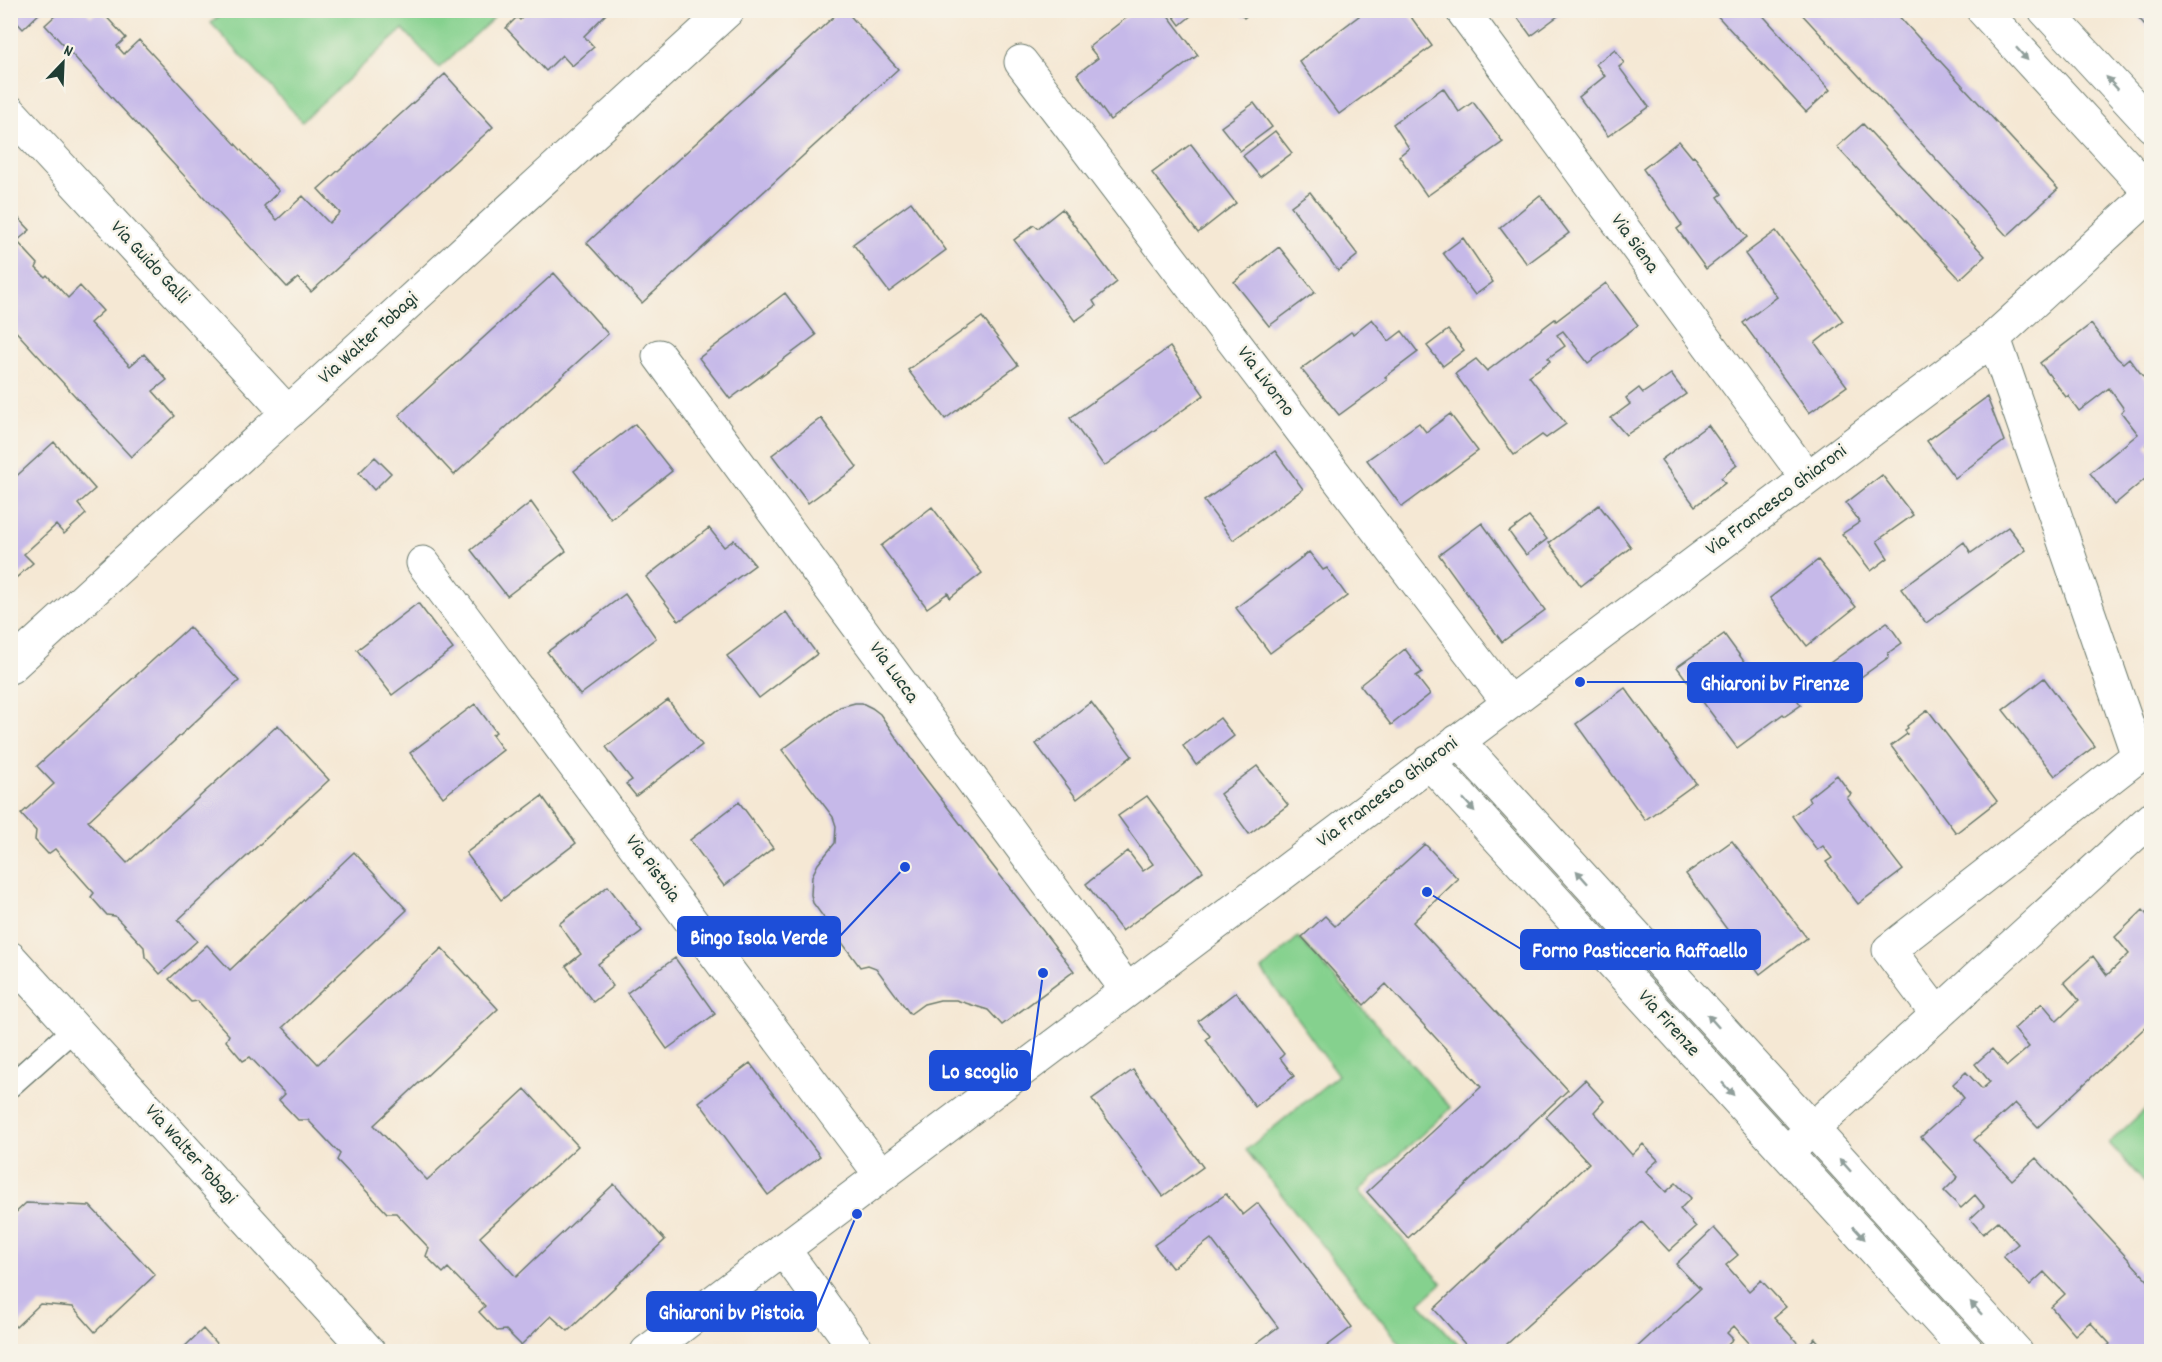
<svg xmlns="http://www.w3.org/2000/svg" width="2162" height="1362" font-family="Dekko,sans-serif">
  <rect width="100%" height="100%" fill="#f7f3e8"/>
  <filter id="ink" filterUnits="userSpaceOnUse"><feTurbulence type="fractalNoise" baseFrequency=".0167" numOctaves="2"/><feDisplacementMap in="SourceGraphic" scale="12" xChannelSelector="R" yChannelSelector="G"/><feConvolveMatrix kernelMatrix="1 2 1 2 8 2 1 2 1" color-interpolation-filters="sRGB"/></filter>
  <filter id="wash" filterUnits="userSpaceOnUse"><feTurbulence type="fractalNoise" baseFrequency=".008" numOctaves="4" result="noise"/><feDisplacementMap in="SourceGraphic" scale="24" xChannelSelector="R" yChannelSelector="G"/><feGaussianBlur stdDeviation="1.35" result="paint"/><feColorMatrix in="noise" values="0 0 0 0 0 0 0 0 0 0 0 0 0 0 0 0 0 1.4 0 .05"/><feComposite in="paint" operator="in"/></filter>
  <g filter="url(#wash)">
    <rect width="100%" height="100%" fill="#f5e8d4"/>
    <path fill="#85d18e" stroke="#528761" stroke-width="1.5" d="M225,11L487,10L494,18L439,68L403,29L302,121L211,23Z
      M1298,937L1451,1108L1359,1191L1442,1283L1420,1303L1464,1351H1406L1246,1150L1338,1075L1262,970Z
      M2151,1104V1190L2109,1143Z"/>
    <g id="blocks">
      <path fill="#c6b9e9" d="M15,10H43L23,29L10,15Z
        M54,10H89L87,13L91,17L100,10L126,38L117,46L124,54L139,40L279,191L264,206L277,220L303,196L329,223L340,213L318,189L445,74L493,127L311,292L298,278L287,287L45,25L57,14Z
        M530,10H610L584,36L594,47L572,66L562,55L546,71L506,28L517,17L520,20Z
        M841,10H845L898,69L642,303L587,243Z
        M1136,10H1164L1198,55L1110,120L1077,74L1098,58L1089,47Z
        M1169,10H1198L1180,25Z
        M1238,10H1254L1244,18Z
        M1367,10H1406L1432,46L1339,114L1299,61Z
        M1512,10H1566L1531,36Z
        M1712,10H1758L1830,90L1806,112Z
        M1798,10H1893L2058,189L2007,236Z
        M2132,10H2151V32Z
        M1615,49L1624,63L1619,67L1649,107L1608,136L1579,97L1605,76L1596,64Z
        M1443,88L1459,112L1473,102L1503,142L1427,196L1399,156L1409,148L1393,124Z
        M1254,103L1272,127L1240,151L1221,127Z
        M1863,124L1985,256L1960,279L1837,147Z
        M1275,131L1292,153L1260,177L1243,156Z
        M1679,141L1692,157L1694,156L1722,194L1718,197L1747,237L1706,269L1677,229L1682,225L1643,169Z
        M1191,144L1236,203L1198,233L1152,173Z
        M1310,192L1358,255L1338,271L1291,206Z
        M1540,195L1569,233L1527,264L1500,228Z
        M911,202L946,250L889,292L853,244Z
        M10,209L30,230L17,241L38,264L36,268L45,277L47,275L68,298L80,286L103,311L90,323L130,366L144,354L167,380L153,391L175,416L131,457L10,325Z
        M1062,209L1117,282L1093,301L1096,306L1075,321L1014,240L1034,225L1038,228Z
        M1776,231L1843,321L1815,343L1847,386L1809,413L1743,323L1777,297L1745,254Z
        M1463,238L1493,282L1475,295L1443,253Z
        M1279,247L1315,292L1269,326L1234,282Z
        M554,273L608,334L454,475L399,415Z
        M1606,283L1638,325L1588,363L1563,331L1557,335L1565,346L1548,358L1550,361L1529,376L1566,424L1546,438L1542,435L1514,455L1455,374L1476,359L1487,371L1555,319L1556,321Z
        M785,293L816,335L730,399L699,358Z
        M982,317L1018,365L945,419L908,370Z
        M1372,319L1389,341L1402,331L1418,352L1385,377L1387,380L1339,415L1301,369L1351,332L1353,334Z
        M2091,324L2117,358L2123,363L2129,358L2151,387V440L2146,445L2151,453V474L2114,505L2090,473L2138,434L2121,412L2124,409L2109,388L2079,411L2068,396L2066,397L2040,363Z
        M1448,330L1464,350L1443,366L1427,346Z
        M1170,347L1204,395L1104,466L1070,418Z
        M1671,374L1686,394L1626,435L1611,418L1630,404L1626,398L1639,388L1643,393Z
        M1987,397L2004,441L1955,478L1927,441Z
        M1450,414L1478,451L1402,507L1367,460L1419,423L1426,432Z
        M821,418L857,467L808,503L772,455Z
        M635,424L672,471L611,519L574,471Z
        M1708,425L1737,465L1721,478L1725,483L1695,506L1661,460Z
        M54,442L95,489L78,504L86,514L64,534L56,525L24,554L33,563L10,583V482Z
        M1275,451L1303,489L1233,540L1204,501Z
        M375,457L391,473L374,490L359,473Z
        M1882,475L1913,515L1877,541L1888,558L1871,571L1842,534L1860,522L1846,503Z
        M531,502L566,551L507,596L471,550Z
        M1599,505L1631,547L1581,586L1549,543Z
        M932,507L982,573L950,598L948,593L927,608L881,546Z
        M1529,517L1547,539L1526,555L1509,532Z
        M1482,523L1545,610L1502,642L1439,555Z
        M2008,527L2026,550L1926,623L1901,589L1964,542L1971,553Z
        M709,528L724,547L734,540L755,565L679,621L646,577Z
        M1309,552L1323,570L1327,568L1347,596L1270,653L1236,608Z
        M1818,560L1856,607L1807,646L1770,598Z
        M625,594L656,638L580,695L547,652Z
        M418,603L453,649L392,695L357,650Z
        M786,612L817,654L759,698L727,656Z
        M1887,622L1902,643L1888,653L1889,657L1840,692L1823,668Z
        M189,627L239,681L88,821L127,863L278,725L329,780L178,920L197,941L160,974L145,957L144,947L115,916L107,915L91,897L94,893L55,849L48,854L35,840L36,831L21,814L54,784L37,766Z
        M1724,634L1767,693L1784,682L1801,705L1785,716L1783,714L1737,748L1677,667Z
        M1405,649L1422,672L1416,676L1430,694L1391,725L1360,685Z
        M2044,678L2095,746L2055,776L2003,710Z
        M1625,688L1696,783L1645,820L1576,724Z
        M668,700L702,745L636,796L626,784L632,780L606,747Z
        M1091,702L1132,756L1077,799L1036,744Z
        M855,703H862L872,708L880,714L918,769L1074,971L1002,1025L988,1010L956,1000H940L924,1004L910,1014L876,968L868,965L860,967L813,903L811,895L812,876L818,864L835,843L836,826L833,817L782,750L840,707Z
        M475,704L496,732L492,735L503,750L443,797L410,753Z
        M1928,710L1997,801L1956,833L1891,746L1907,734L1905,730L1908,728L1907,726Z
        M1220,718L1234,736L1196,765L1183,746Z
        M1257,766L1288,805L1249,834L1220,794Z
        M1837,775L1851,794L1847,798L1903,870L1858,904L1826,862L1832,858L1823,846L1817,850L1792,816L1810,802L1808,798Z
        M542,796L576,843L501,900L466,853Z
        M1147,796L1203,871L1122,931L1086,884L1128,851L1143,871L1153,864L1118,816Z
        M739,802L773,848L724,886L690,840Z
        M1732,841L1807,938L1760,974L1686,874Z
        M1425,844L1458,879L1413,922L1568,1090L1408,1238L1367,1192L1481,1087L1386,984L1364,1005L1302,937L1325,916L1335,926Z
        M354,852L407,910L283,1027L318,1064L442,948L498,1009L374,1125L427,1180L525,1089L578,1146L480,1237L516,1277L614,1184L665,1240L568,1331L551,1316L521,1345L506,1330L497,1331L479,1312L485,1306L448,1268L443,1273L426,1256L429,1248L396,1213H387L337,1160L340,1154L308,1120H298L279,1100L285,1094L250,1057L243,1061L226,1041L229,1035L198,1001L191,1002L169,979L207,945L230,970Z
        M608,886L642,931L598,964L613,986L593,1002L566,966L581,954L559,924Z
        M2143,910L2151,920V1022L2038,1127L2015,1103L1974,1140L2012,1180L2036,1158L2151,1284V1352H2102L2110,1344L2090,1322L2075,1335L2051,1307L2065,1294L2044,1272L2030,1285L2003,1256L2018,1244L1998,1221L1983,1234L1970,1219L1984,1206L1975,1195L1961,1208L1944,1191L1958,1177L1921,1137L1964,1098L1953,1084L1966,1072L1982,1089L1990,1082L1975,1064L1992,1049L2007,1066L2029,1047L2014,1029L2042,1003L2057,1021L2079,1000L2064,982L2093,956L2107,975L2129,954L2115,937Z
        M675,958L715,1014L667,1049L627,993Z
        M1236,992L1284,1054L1280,1058L1294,1076L1255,1107L1206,1040L1210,1036L1198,1021Z
        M750,1063L820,1156L768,1195L699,1102Z
        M1133,1070L1203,1167L1163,1196L1092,1099Z
        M1585,1080L1604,1101L1594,1112L1632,1155L1643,1144L1658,1160L1646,1171L1666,1192L1676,1183L1691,1198L1680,1209L1696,1227L1669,1251L1642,1222L1498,1352H1472L1434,1309L1589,1163L1546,1117Z
        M1226,1194L1243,1215L1258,1203L1352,1327L1319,1352H1245L1278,1327L1211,1239L1172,1268L1154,1245Z
        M26,1203L90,1206L155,1275L95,1332L73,1307L40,1304L16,1327L10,1321V1218Z
        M1714,1228L1738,1255L1726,1265L1749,1291L1761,1280L1786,1307L1774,1317L1803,1349L1815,1338L1827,1352H1757L1734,1326L1727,1333L1733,1339L1719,1352H1632L1700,1289L1676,1264Z
        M203,1329L224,1352H179Z"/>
    </g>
  </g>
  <g filter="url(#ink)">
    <use href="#blocks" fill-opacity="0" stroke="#6a796c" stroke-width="1.5"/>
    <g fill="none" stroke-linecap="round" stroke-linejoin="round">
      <defs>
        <path id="service" d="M10,1086L75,1028"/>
        <path id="minor" d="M1462,10L1807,478
          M1983,10L2152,194
          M2045,10L2152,126
          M1021,62L1509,703
          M10,112L288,413
          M659,356L1127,990
          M423,563L881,1175
          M10,667L728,10
          M1458,741L2016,1352
          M1429,762L1968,1352
          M10,958L369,1352
          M1937,1014L1889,950L2138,756L1994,338
          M1797,1143L2152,818
          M783,1249L858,1352
          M647,1352L1994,338L2152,193"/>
      </defs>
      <use href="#service" stroke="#6a796c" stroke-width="25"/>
      <use href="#minor" stroke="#6a796c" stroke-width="35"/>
      <use href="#service" stroke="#fff" stroke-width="22"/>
      <use href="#minor" stroke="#fff" stroke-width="33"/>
    </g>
    <defs><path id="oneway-solid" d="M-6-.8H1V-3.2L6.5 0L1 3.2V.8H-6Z" transform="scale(1.5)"/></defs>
    <g fill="#8f9e9a">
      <use href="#oneway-solid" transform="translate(2022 54) rotate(48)"/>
      <use href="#oneway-solid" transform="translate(2112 83) rotate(-133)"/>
      <use href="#oneway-solid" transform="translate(1469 805) rotate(48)"/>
      <use href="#oneway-solid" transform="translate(1582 877) rotate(-132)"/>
      <use href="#oneway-solid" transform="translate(1713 1021) rotate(-132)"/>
      <use href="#oneway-solid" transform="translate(1728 1089) rotate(48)"/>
      <use href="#oneway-solid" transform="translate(1845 1165) rotate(-132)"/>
      <use href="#oneway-solid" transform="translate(1859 1233) rotate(47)"/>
      <use href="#oneway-solid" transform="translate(1976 1308) rotate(-132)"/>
    </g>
  </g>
  <g text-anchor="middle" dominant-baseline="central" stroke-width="5" stroke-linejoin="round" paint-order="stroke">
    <g font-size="20" fill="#1f3d34" stroke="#f7f3e8">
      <text transform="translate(1634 244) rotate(54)">Via Siena</text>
      <text transform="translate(149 263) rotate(47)">Via Guido Galli</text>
      <text transform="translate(369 339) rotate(-42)">Via Walter Tobagi</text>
      <text transform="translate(1265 382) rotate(53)">Via Livorno</text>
      <text transform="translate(1777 501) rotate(-37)">Via Francesco Ghiaroni</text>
      <text transform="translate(893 673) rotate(54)">Via Lucca</text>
      <text transform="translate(1388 793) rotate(-37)">Via Francesco Ghiaroni</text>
      <text transform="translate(652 869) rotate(53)">Via Pistoia</text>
      <text transform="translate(1668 1024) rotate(48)">Via Firenze</text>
      <text transform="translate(190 1155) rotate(48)">Via Walter Tobagi</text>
    </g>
  </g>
  <path fill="none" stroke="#1d4ed8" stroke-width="2" d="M1580 682L1688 682M905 867L840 936M1427 892L1521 949M1043 973L1030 1071M857 1214L816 1312"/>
  <g fill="#1d4ed8" stroke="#f7f3e8" stroke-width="2">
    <circle cx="1580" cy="682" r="6"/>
    <circle cx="905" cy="867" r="6"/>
    <circle cx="1427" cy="892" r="6"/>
    <circle cx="1043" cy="973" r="6"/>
    <circle cx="857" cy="1214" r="6"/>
  </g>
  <g fill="#1d4ed8" stroke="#1d4ed8" stroke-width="2">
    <rect x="1688" y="663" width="174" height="39" rx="6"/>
    <rect x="678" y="917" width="162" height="39" rx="6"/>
    <rect x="1521" y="930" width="239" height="39" rx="6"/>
    <rect x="930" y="1051" width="100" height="39" rx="6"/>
    <rect x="647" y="1292" width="169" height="39" rx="6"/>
  </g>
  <g font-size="21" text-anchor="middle" font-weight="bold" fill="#fff">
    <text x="1775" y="690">Ghiaroni bv Firenze</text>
    <text x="759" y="944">Bingo Isola Verde</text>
    <text x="1640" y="957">Forno Pasticceria Raffaello</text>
    <text x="980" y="1078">Lo scoglio</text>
    <text x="731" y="1319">Ghiaroni bv Pistoia</text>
  </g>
  <rect width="2162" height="1362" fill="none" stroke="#f7f3e8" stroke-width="36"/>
  <g transform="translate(63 63) rotate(23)" stroke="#f7f3e8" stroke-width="4.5" paint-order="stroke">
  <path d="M0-4.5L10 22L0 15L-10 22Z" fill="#1f3d34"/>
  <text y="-9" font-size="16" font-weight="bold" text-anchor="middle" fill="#1f3d34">N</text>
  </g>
</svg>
